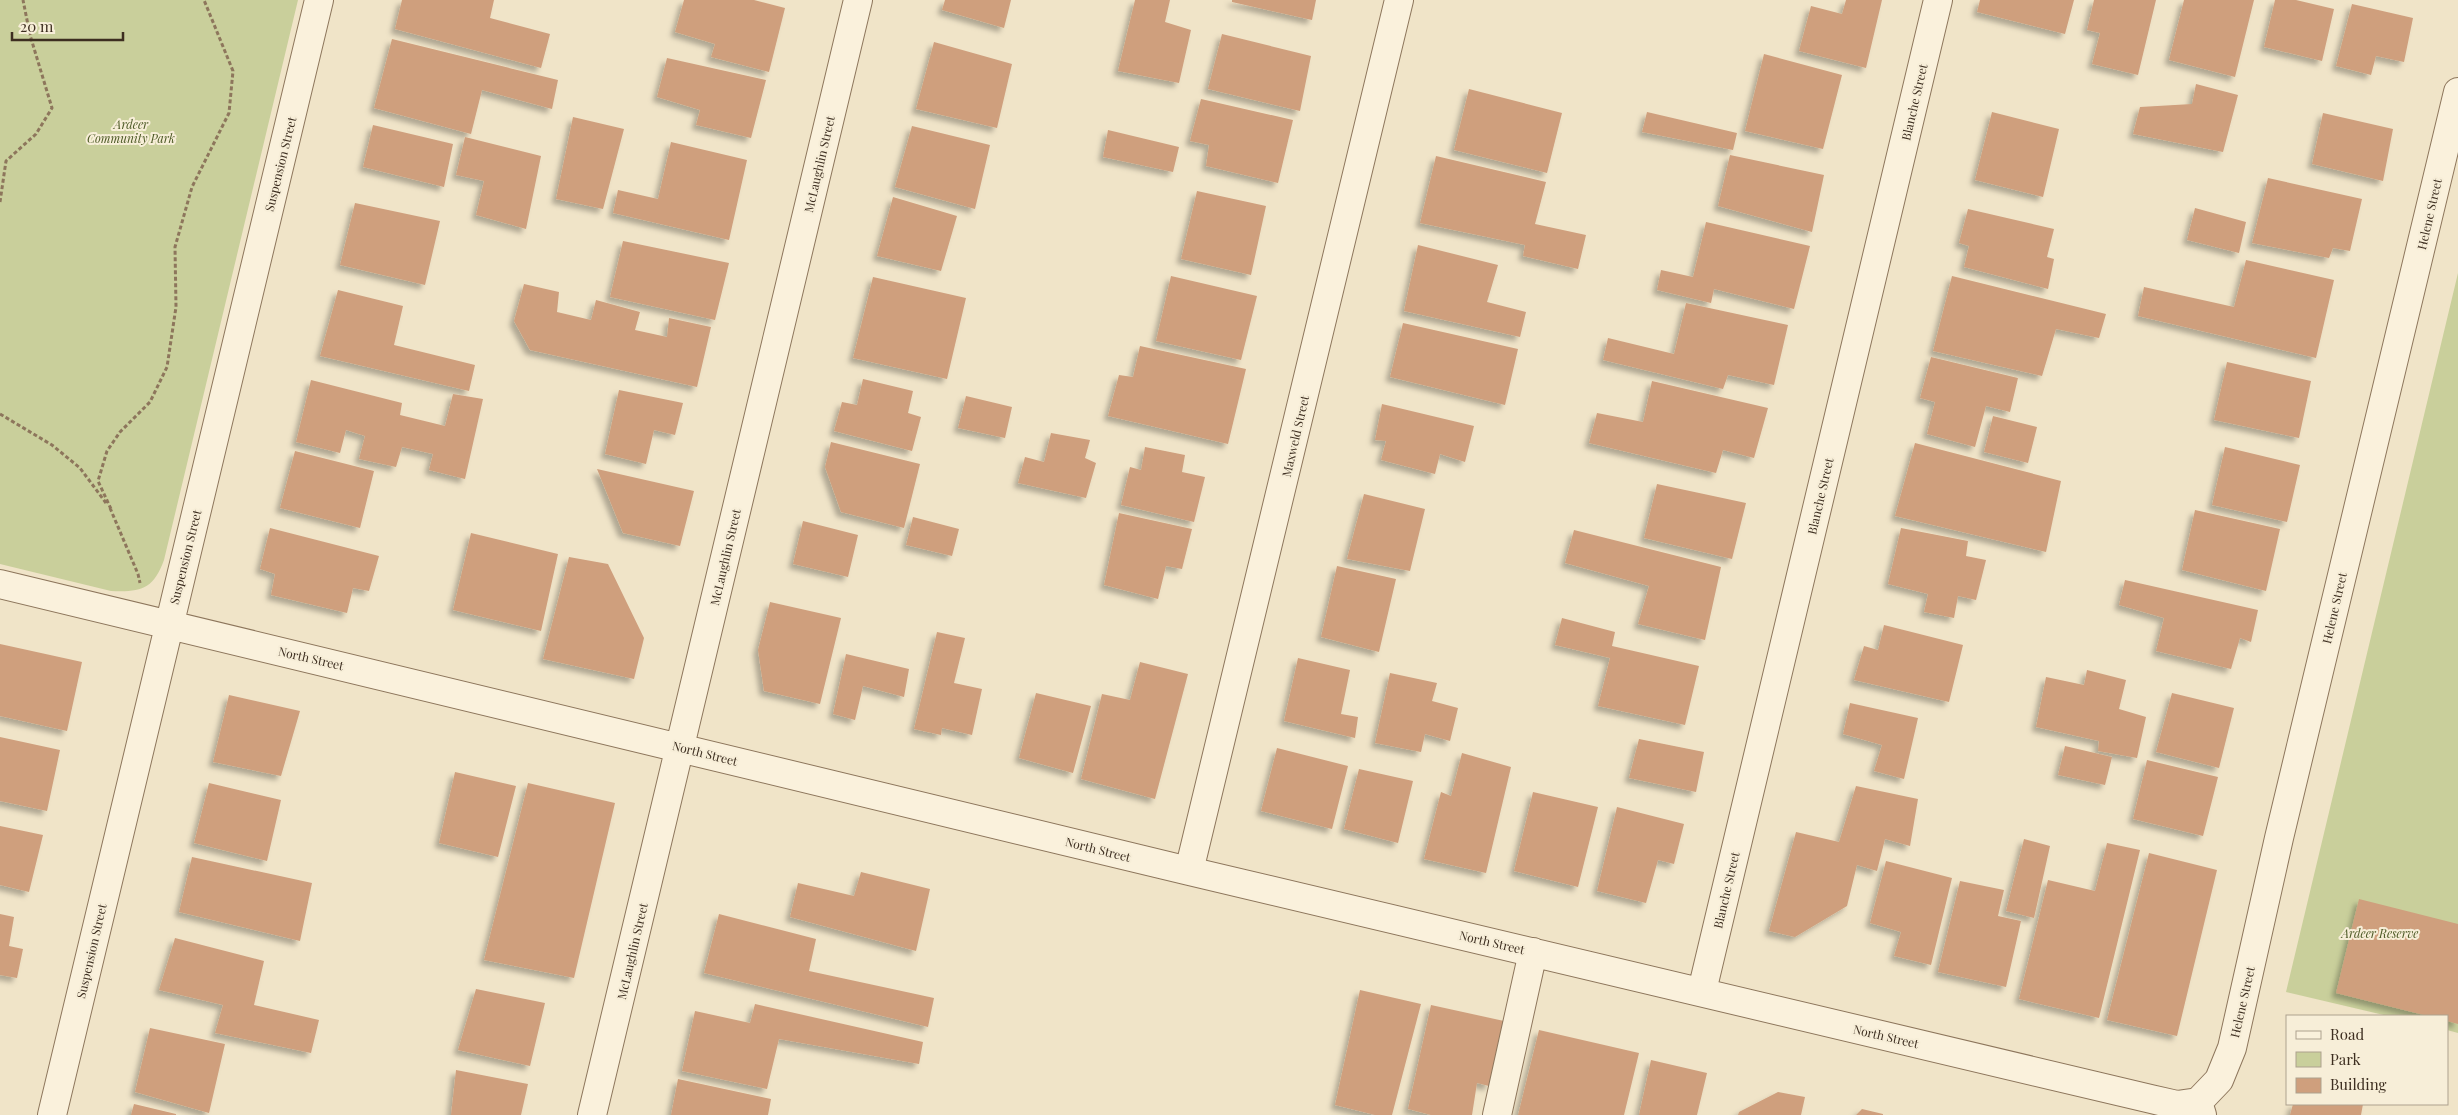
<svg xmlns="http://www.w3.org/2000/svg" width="2458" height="1115" font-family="'Playfair Display',serif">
  <defs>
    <filter id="shadow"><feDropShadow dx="-4.5" dy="4.5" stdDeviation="2.5" flood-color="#0004"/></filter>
  </defs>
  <rect width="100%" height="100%" fill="#f0e4c8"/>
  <path fill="#c9cf9b" d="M0,0H298L164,560C153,590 141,592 111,591L0,564Z
    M2458,273V1033L2447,1030V1016H2388L2286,992Z"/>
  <path fill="#cf9f7d" filter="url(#shadow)" d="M402,0H494L490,18L550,34L541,68L395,29Z
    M684,0H754L785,8L769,72L711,57L715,44L675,32Z
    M945,0H1011L1004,28L942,10Z
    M1135,0H1170L1165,22L1191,30L1179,83L1118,71Z
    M1232,0H1316L1312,20L1232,2Z
    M1846,0H1882L1866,68L1799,51L1811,6L1842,14Z
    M1980,0H2074L2065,34L1977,12Z
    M2094,0H2156L2138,75L2092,64L2100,33L2087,30Z
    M2184,0H2254L2235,77L2169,60Z
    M2275,0H2296L2334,9L2322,61L2264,47Z
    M2352,4L2413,18L2404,62L2376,56L2371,75L2336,66Z
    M1222,34L1311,56L1300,111L1208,89Z
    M392,39L558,80L552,109L482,90L471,134L374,108Z
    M934,42L1012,64L997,128L916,109Z
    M1764,54L1842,75L1823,149L1745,131Z
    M667,58L766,80L751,138L696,125L700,110L657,97Z
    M2196,84L2238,95L2223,152L2133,134L2140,107L2192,104Z
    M1469,89L1562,113L1547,173L1454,150Z
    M1201,99L1293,120L1278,183L1206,166L1209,145L1190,141Z
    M1647,112L1737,133L1733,150L1642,132Z
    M1992,112L2059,129L2043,197L1975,180Z
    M2323,113L2393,129L2383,181L2312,164Z
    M573,117L624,129L603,209L556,199Z
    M373,125L453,144L444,187L363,167Z
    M912,126L990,145L975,209L895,187Z
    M1108,130L1179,147L1173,172L1103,157Z
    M465,137L541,156L526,229L476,215L484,181L456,175Z
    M671,142L747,160L729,240L613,213L618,190L658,199Z
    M1730,155L1824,175L1812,232L1718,206Z
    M1436,156L1546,182L1535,224L1586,235L1578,269L1523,256L1525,245L1420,223Z
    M2268,178L2362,199L2350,251L2333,248L2329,258L2252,243Z
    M1197,191L1266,206L1251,275L1181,259Z
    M893,197L957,216L941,271L877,256Z
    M355,203L440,221L425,285L340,265Z
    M2195,208L2246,222L2239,253L2187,240Z
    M1968,209L2054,229L2047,257L2054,259L2048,289L1964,267L1969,246L1959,243Z
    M1706,222L1810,246L1794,309L1714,289L1711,303L1657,290L1661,270L1693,277Z
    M623,241L729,263L715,320L610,297Z
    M1418,245L1498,265L1487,302L1526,312L1520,337L1404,311Z
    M2246,260L2334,280L2316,358L2138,316L2144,287L2234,307Z
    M1171,276L1257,296L1241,360L1156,341Z
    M1952,276L2106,314L2099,338L2056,329L2042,376L1933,351Z
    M873,277L966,298L947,379L853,358Z
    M524,284L559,292L557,312L591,320L596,300L640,312L635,330L667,337L669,318L711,327L697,387L530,350L514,321Z
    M338,290L403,306L394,345L475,365L469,391L320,356Z
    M1686,303L1788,325L1774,385L1728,375L1723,389L1603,360L1608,338L1674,354Z
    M1403,323L1518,349L1505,405L1390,377Z
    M1140,346L1246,369L1228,444L1108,416L1119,375L1133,377Z
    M1931,357L2018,378L2010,412L1986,406L1975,447L1927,434L1935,402L1920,398Z
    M2227,362L2311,381L2299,438L2214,420Z
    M863,379L913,391L908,413L921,417L912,451L834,431L842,402L857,405Z
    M311,380L402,403L400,415L445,426L453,394L483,399L465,479L429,470L433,454L402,447L396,467L359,459L365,436L346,430L340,453L296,442Z
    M1652,381L1768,408L1754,458L1723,450L1716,473L1589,443L1597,413L1643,422Z
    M619,390L683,403L675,435L654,430L646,464L605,454Z
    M966,396L1012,407L1005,438L958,428Z
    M1382,404L1474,426L1465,462L1440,454L1435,474L1381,460L1386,441L1375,440Z
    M1993,416L2037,427L2028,463L1984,452Z
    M1051,433L1090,440L1085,458L1096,463L1086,498L1018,483L1025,457L1044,462Z
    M831,442L920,464L904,528L841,512L825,467Z
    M1915,443L2061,481L2046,552L1895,516Z
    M1145,447L1185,455L1182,472L1205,477L1194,522L1121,505L1130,467L1141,470Z
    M2225,447L2300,465L2287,522L2212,505Z
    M295,451L374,471L360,528L280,508Z
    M597,469L694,491L680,546L623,533Z
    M1657,484L1746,503L1732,559L1644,538Z
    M1364,494L1425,509L1410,571L1347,559Z
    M2195,510L2280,529L2266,591L2182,570Z
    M1119,513L1192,529L1182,569L1166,566L1158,599L1104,585Z
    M913,517L959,529L952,556L906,545Z
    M803,521L858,535L848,577L793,564Z
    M270,528L379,556L369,591L353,588L347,613L271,595L275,574L260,569Z
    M1901,528L1968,541L1966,556L1986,560L1976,600L1958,596L1954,618L1924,612L1928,594L1888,584Z
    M1574,530L1721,567L1705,640L1638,624L1649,586L1565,563Z
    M471,533L558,554L541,631L453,610Z
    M569,557L608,564L644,638L634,679L543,659Z
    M1337,566L1396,579L1379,652L1321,637Z
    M2125,580L2258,610L2251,642L2240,638L2231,669L2156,651L2164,618L2119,605Z
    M770,602L841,618L820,704L764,691L758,650Z
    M1562,618L1615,632L1612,646L1699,666L1685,725L1598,706L1610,658L1555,645Z
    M1884,625L1963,645L1949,702L1854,680L1864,646L1878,650Z
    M937,632L965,638L954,683L982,689L972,735L942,728L941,735L914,729Z
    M0,644L82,662L67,731L0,716Z
    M846,654L909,669L904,697L863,686L855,720L833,714Z
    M1298,658L1350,670L1341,714L1358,717L1355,738L1284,721Z
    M1140,662L1188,674L1155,799L1081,779L1102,694L1130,700Z
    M2087,670L2126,680L2119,709L2146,717L2137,758L2098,751L2099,741L2036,727L2046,677L2084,685Z
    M1390,673L1437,683L1432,701L1458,708L1450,741L1425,734L1421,752L1375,743Z
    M1036,693L1091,706L1073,773L1019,758Z
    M2172,693L2234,708L2219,768L2156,752Z
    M229,695L300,711L281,776L213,762Z
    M1850,703L1918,718L1904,779L1874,771L1882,745L1843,734Z
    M0,737L60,750L47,811L0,801Z
    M1639,739L1704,752L1696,792L1629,778Z
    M2065,746L2112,757L2105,785L2058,775Z
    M1277,748L1348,766L1332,829L1261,811Z
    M1462,753L1511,767L1486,873L1424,859L1441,792L1451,796Z
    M2147,760L2218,777L2203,836L2133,819Z
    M1359,769L1413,781L1398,843L1344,829Z
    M455,772L516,786L498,857L439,843Z
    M209,783L281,800L267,861L194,843Z
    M528,783L615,803L574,978L484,960Z
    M1856,786L1918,799L1910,846L1885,839L1877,871L1857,865L1847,906L1795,937L1769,931L1796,832L1839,842Z
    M1533,792L1598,807L1578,887L1514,871Z
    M1617,807L1684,824L1674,864L1658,860L1646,903L1597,891Z
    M0,826L43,835L29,892L0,885Z
    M2024,839L2050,846L2034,918L2006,911Z
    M2107,843L2140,850L2099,1018L2019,999L2048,880L2095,891Z
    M2149,853L2217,870L2177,1036L2107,1020Z
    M192,857L312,883L300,941L179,912Z
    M1886,861L1952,878L1931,965L1894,956L1901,932L1870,923Z
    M861,872L930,889L916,951L790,917L798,883L854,896Z
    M1960,881L2004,890L1998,916L2021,921L2006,987L1938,972Z
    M2359,899L2458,924V1024L2447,1021V1016H2428L2336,993Z
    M0,914L14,917L9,946L23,949L17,978L0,975Z
    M719,914L816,939L809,971L934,998L928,1027L704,973Z
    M175,938L264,961L254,1005L319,1020L311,1053L215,1033L223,1005L159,990Z
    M476,989L545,1003L530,1066L458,1050Z
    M1360,990L1421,1004L1392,1115H1375L1335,1105Z
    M755,1004L923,1042L919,1064L779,1039L767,1089L682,1071L695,1011L750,1023Z
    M1431,1005L1504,1021L1489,1086L1477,1083L1472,1115H1431L1408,1109Z
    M150,1028L225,1044L209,1113L135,1092Z
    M1539,1030L1639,1053L1624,1115H1518Z
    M1651,1060L1707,1073L1697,1115H1639Z
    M456,1070L528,1084L521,1115H451Z
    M678,1079L771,1099L768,1115H671Z
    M1778,1092L1805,1097L1801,1115H1738L1739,1112Z
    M134,1104L176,1114V1115H131Z
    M2293,1104H2363L2361,1115H2290Z
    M1862,1109L1883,1114V1115H1856Z"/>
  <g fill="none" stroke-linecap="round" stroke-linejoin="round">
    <defs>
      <path id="minor" d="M0,584L1189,871L2151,1099L2177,1105L2198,1102
        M1189,871L1399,0
        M1702,991L1938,0
        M52,1115L319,0
        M592,1115L858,0
        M1497,1115L1533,952
        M2202,1115L2198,1102L2219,1080L2232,1048L2279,838L2458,92"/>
    </defs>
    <use href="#minor" stroke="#8d765c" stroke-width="30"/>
    <path stroke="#8d765c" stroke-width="3" stroke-dasharray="4 2.5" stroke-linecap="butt" d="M0,202L6,161L36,134L52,108L30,35L23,0
      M0,414L52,445L80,468L106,503
      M110,508L138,574L140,583
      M111,509L98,481L107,451L120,432L150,402L167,367L176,307L175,247L192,187L229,113L233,71L204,0"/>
    <use href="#minor" stroke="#faf1dc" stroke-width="28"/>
  </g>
  <g text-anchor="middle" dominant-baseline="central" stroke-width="4" stroke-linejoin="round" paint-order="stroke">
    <g font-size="12" fill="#3d2e20" stroke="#f7eed8">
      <text transform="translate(1914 102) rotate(-77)">Blanche Street</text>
      <text transform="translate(280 164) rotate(-76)">Suspension Street</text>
      <text transform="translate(819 164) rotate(-77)">McLaughlin Street</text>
      <text transform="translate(2429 214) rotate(-77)">Helene Street</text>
      <text transform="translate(1295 436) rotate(-77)">Maxweld Street</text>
      <text transform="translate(1820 496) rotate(-77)">Blanche Street</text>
      <text transform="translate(185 557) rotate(-76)">Suspension Street</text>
      <text transform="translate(725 557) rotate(-77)">McLaughlin Street</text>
      <text transform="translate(2334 608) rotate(-77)">Helene Street</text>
      <text transform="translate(311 658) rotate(13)">North Street</text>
      <text transform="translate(705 753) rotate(14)">North Street</text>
      <text transform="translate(1098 849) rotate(14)">North Street</text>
      <text transform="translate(1726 890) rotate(-77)">Blanche Street</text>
      <text transform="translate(1492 942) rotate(13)">North Street</text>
      <text transform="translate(91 951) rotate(-77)">Suspension Street</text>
      <text transform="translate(632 951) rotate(-77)">McLaughlin Street</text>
      <text transform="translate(2242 1002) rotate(-77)">Helene Street</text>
      <text transform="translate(1886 1036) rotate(13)">North Street</text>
    </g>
    <g font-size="12" font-style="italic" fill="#4d5a26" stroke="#f7eed8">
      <text x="131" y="124">Ardeer<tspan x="131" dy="14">Community Park</tspan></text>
      <text x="2380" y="933">Ardeer Reserve</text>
    </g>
  </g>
  <rect x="2286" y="1015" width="162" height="90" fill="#f7eed8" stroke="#ada18e"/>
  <rect x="2296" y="1031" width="25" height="8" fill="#faf1dc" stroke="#ada18e"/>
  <text x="2330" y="1040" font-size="15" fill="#3d2e20">Road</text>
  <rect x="2296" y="1052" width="25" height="15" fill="#c9cf9b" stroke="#ada18e"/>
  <text x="2330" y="1065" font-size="15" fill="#3d2e20">Park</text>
  <rect x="2296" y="1078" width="25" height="15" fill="#cf9f7d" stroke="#ada18e"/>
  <text x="2330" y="1090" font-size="15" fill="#3d2e20">Building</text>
  <path d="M12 32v8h111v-8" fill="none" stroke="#3d2e20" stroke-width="2.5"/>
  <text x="20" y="32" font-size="15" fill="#3d2e20" stroke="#f7eed8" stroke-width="4" paint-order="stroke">20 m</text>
</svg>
